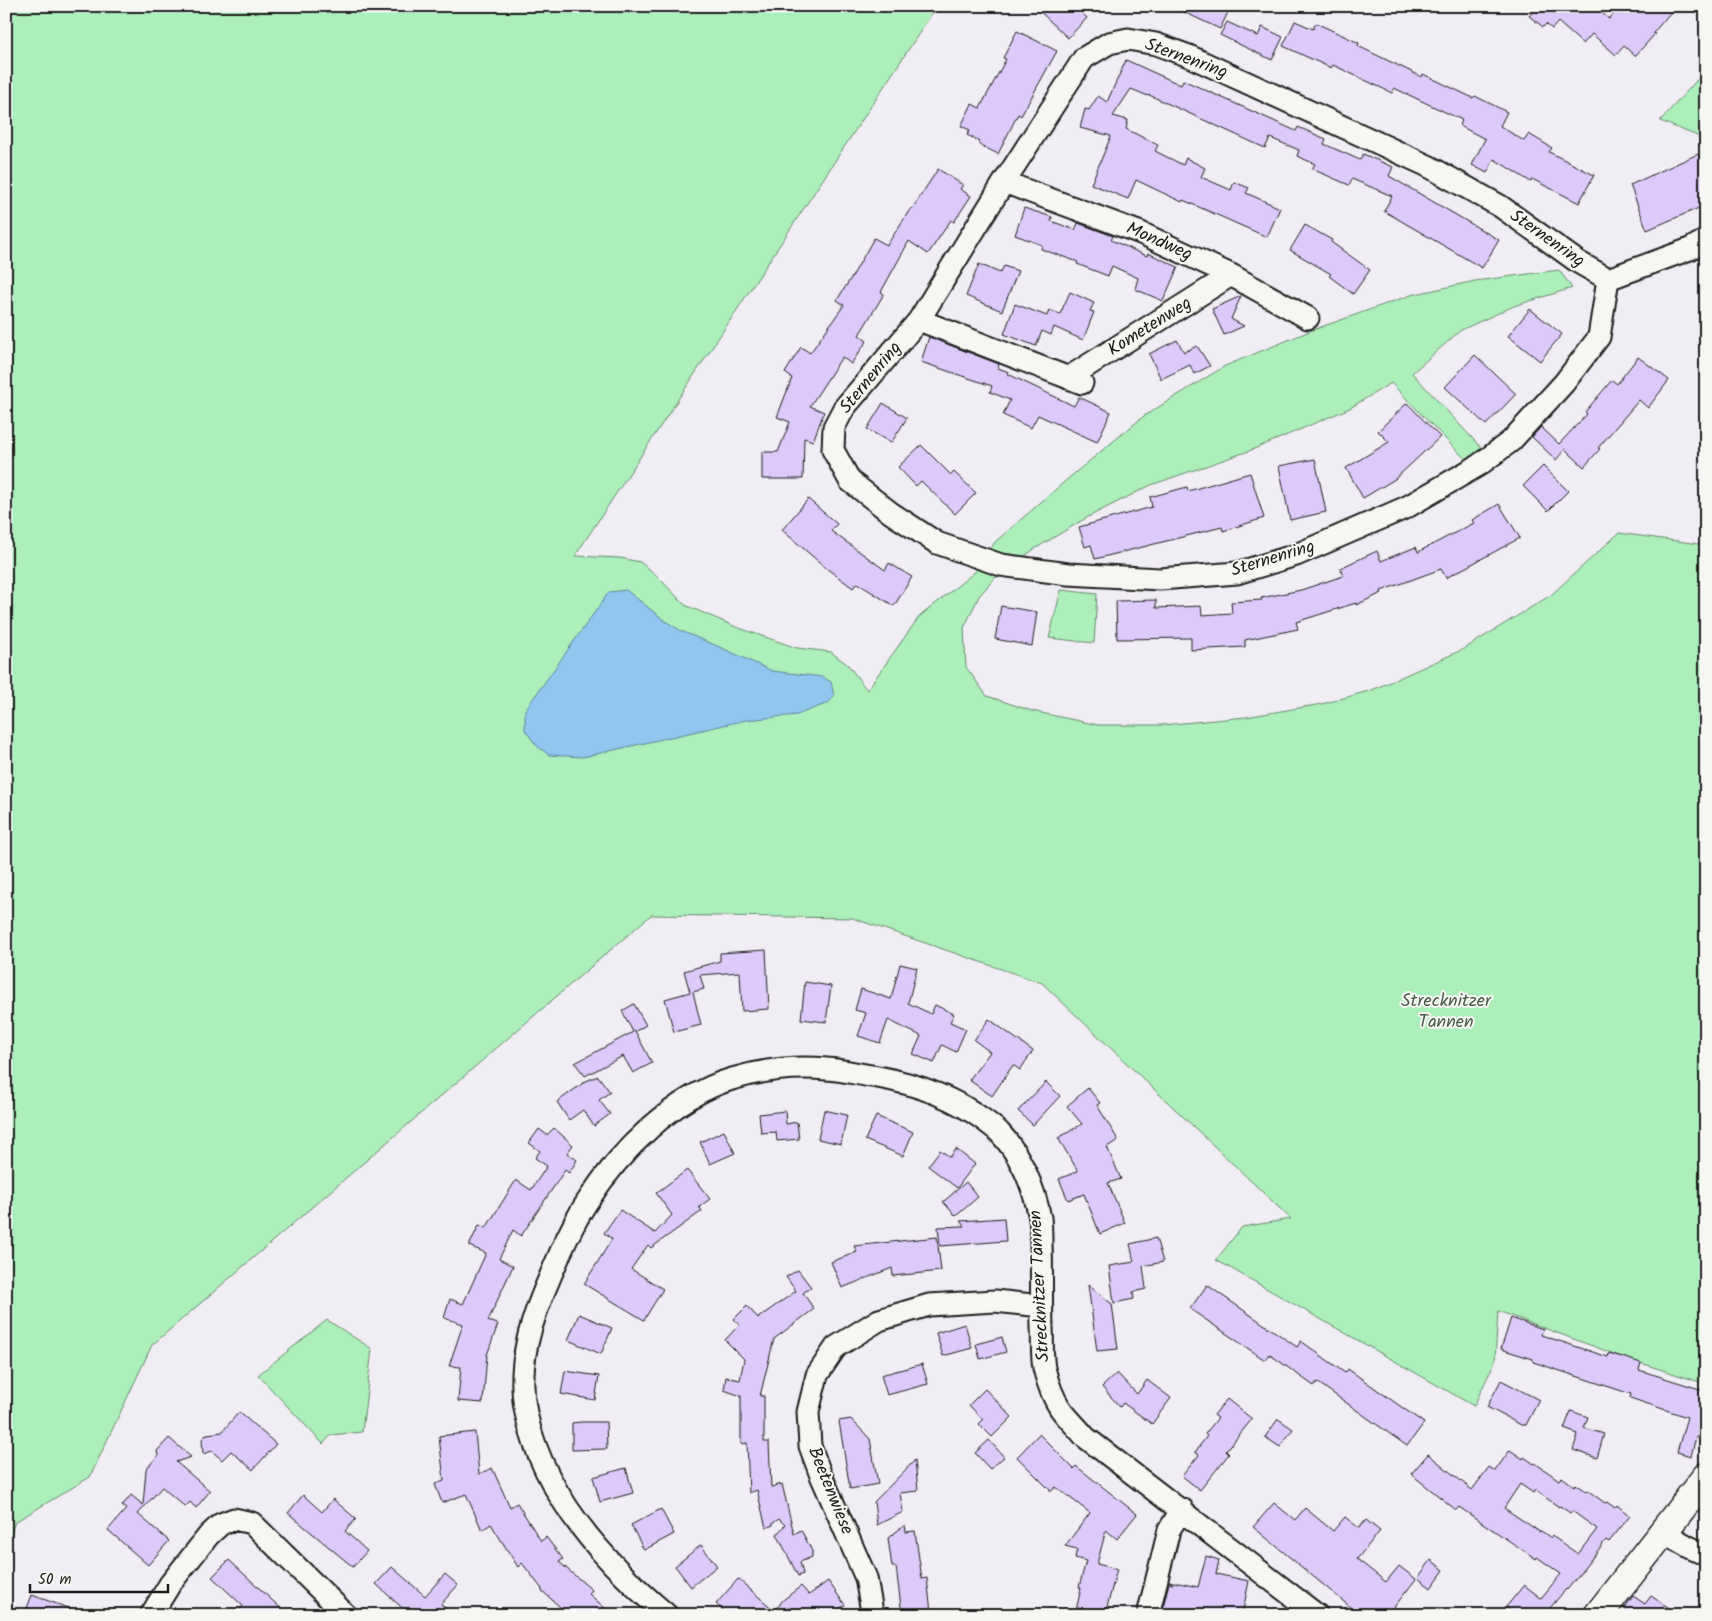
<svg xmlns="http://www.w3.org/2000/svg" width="1712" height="1621" font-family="Kalam,sans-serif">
  <rect width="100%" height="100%" fill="#f1edf4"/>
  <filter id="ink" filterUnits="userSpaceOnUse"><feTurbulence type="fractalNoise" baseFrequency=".02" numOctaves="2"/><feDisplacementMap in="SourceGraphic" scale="10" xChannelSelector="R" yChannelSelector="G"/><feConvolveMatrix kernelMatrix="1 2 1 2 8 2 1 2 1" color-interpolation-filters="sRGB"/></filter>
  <g filter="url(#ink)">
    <path fill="#acefba" stroke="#64866b" d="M6,6H937L575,556L620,558L640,562L655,574L685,605L736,627L797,648L831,652L848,665L867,690L919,617L976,571L995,542L1070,477L1144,416L1225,366L1310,331L1411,295L1475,281L1559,270L1572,288L1514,306L1461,330L1412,373L1485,452L1470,464L1391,383L1350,408L1278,439L1249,451L1151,485L1086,518L1033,550L995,578L979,596L964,628L966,667L987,696L1032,711L1098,725H1162L1246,717L1322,704L1372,690L1464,649L1551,595L1619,533L1706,545V1384L1625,1358L1498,1311L1495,1361L1474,1406L1216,1260L1242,1227L1291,1219L1042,983L852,918L651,915L152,1345L90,1477L15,1522L6,1549Z
      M1706,70V132L1700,137L1660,121Z
      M1061,590L1097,594L1094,643L1049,638Z
      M327,1320L372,1349L362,1432L331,1435L323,1444L258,1375Z"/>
    <path fill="#91c6ef" stroke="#62829b" d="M626,590L664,620L681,631L722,648L772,671L823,677L831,682L834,696L828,703L797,715L746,720L583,757L549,755L537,746L525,730V710L609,592Z"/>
    <path fill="#ddc9fa" stroke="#1c1c1c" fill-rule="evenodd" d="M1034,6H1075L1087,18L1068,38Z
      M1171,6H1231L1220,29Z
      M1538,6H1594L1609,19L1616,11L1619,14L1625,6H1676L1653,33L1655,34L1635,56L1624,46L1616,55L1592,34L1583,44L1558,22L1552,29L1546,24L1543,27L1529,16Z
      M1295,21L1313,29L1316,23L1359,43L1358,46L1422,77L1423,74L1473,98L1475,96L1507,112L1500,126L1524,141L1529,134L1552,148L1549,152L1594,175L1579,203L1532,179L1531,182L1494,159L1487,173L1472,165L1485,139L1460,126L1462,120L1394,88L1392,93L1333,65L1331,68L1283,46Z
      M1227,22L1258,36L1262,27L1283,37L1272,60L1220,35Z
      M1017,31L1057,51L1021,116L1018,114L998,154L978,144L979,141L967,135L970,130L961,126L972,104L980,108L1006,59L1003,58Z
      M1126,60L1181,85L1183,80L1296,131L1298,127L1326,139L1324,144L1360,160L1363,154L1393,167L1389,176L1499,240L1482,268L1384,211L1392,196L1352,179L1349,185L1312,169L1315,164L1297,156L1299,150L1270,138L1265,148L1149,95L1148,96L1131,89L1113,116L1128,120L1126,129L1158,145L1155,151L1183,165L1186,158L1205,168L1201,177L1231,190L1234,182L1249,188L1246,193L1280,208L1267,237L1183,200L1182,202L1136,180L1128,199L1091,184L1111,136L1080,128L1085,109L1089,110L1098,96L1107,102Z
      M1698,154L1706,168V205L1647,230L1630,185Z
      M938,169L963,185L960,189L971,196L954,222L951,220L928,254L909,241L881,292L884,294L859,335L867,341L851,364L842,357L810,406L824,412L813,441L804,438L803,479H762V452H778L790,422L777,417L792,378L785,373L801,347L810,353L844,305L837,300L853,275L874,238L887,245L911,208L912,209Z
      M1024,208L1052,217L1051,221L1075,230L1078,223L1113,236L1111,240L1147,256L1148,253L1178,267L1163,301L1135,289L1138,278L1112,266L1108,276L1077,264L1078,262L1041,249L1042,245L1015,235Z
      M1305,225L1332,240L1331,242L1370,270L1353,294L1329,276L1331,274L1290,250Z
      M979,264L1000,273L1004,266L1018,271L1002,311L966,296Z
      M1070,292L1094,303L1090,311L1094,312L1083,340L1054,327L1051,335L1042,331L1036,346L1004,334L1015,304L1047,316L1049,310L1060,314Z
      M1241,296L1231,319L1244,326L1224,335L1212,309Z
      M1530,309L1562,334L1540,361L1508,336Z
      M929,337L999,364L998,368L1009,372L1008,374L1074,406L1079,397L1111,412L1097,442L1038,415L1031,428L1003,415L1010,400L990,392L992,386L921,362Z
      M1177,340L1184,352L1197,346L1210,366L1194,374L1190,365L1161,379L1149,354Z
      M1475,355L1516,394L1486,425L1445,387Z
      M1638,357L1669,380L1648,408L1639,400L1598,448L1600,449L1584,467L1565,449L1556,460L1532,437L1541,427L1559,444L1587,414L1585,412L1612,380L1617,384Z
      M883,403L907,418L891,443L867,429Z
      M1407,403L1440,437L1395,479L1363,498L1346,468L1389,442L1378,431Z
      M921,445L951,475L954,472L976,493L955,514L921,481L916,486L898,467Z
      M1315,459L1326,512L1290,520L1279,466Z
      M1543,466L1568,491L1548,511L1523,486Z
      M1250,473L1264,518L1223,531L1222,527L1095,559L1091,545L1085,547L1079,527L1152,507L1150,497L1187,487L1188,491Z
      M808,499L837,524L831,531L885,570L889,563L912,577L894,606L857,583L853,588L826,568L782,530Z
      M1499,504L1520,538L1446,578L1441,569L1381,591L1382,593L1356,605V603L1296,622L1298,629L1245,640V647L1191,650V638L1117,639L1116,601L1156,600V608L1201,606L1202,615L1232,613L1231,602L1262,600L1261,598L1301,590L1343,576L1340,568L1377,551L1381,561L1416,547L1418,552L1474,523L1472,520Z
      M1001,606L1037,612L1032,646L995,639Z
      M766,950L769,1009L742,1011L740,972L700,975L704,989L693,992L701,1025L674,1032L665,999L690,992L684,971L720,961V953Z
      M900,964L917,968L908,1003L931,1014L935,1005L954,1014L950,1022L966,1029L956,1052L942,1045L934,1063L913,1054L921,1036L888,1020L880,1043L858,1036L866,1013L855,1010L861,989L891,999Z
      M805,982L831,986L826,1022L801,1019Z
      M634,1004L646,1025L634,1032L635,1031L652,1063L633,1073L623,1056L585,1076L575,1063L633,1032L622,1011Z
      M989,1019L1033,1051L1020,1070L1013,1065L992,1096L969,1080L990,1052L974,1040Z
      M598,1076L610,1092L599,1100L610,1114L594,1126L583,1110L569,1120L557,1102L586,1081Z
      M1046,1082L1060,1096L1033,1125L1018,1111Z
      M1088,1088L1100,1103L1097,1105L1118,1140L1107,1147L1121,1179L1108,1183L1125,1223L1100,1234L1084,1194L1068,1200L1059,1179L1078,1171L1058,1138L1082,1124L1067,1106Z
      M824,1110L847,1115L841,1144L818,1139Z
      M785,1111L786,1124L797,1122L799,1139L777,1141L776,1132L761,1133L759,1114Z
      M876,1116L913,1132L903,1156L865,1140Z
      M554,1128L573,1145L567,1153L577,1160L569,1173L565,1170L521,1236L513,1230L499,1259L513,1266L488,1321L498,1324L487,1355L483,1403L458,1401L461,1367L449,1366L463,1324L444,1318L450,1299L463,1304L486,1253L469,1246L479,1225L486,1228L516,1180L531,1190L547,1166L535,1158L540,1151L529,1143L539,1129L547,1135Z
      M724,1131L735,1153L710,1164L700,1142Z
      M956,1149L975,1164L957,1188L928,1166L940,1150L950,1157Z
      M687,1170L710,1199L699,1207L702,1211L651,1248L648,1245L631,1269L663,1289L644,1320L584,1284L612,1239L604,1233L620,1210L655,1233L672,1215L656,1193Z
      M966,1182L978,1197L956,1216L943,1202Z
      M1004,1218L1006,1241L940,1246L938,1227L964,1226L960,1221Z
      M937,1237L941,1271L893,1276L892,1268L842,1288L831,1262L857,1252L854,1246Z
      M1156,1238L1163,1262L1143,1266L1146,1289L1133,1292L1134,1299L1114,1303L1109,1266L1134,1262L1130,1244Z
      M798,1270L811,1287L803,1293L814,1309L774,1339L760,1396H764V1442H769L771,1487L782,1484L794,1534L801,1530L812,1551V1557L800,1562L803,1574L798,1576L777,1534L785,1525L779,1519L773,1523V1525L766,1528L757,1490L749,1493L747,1443L741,1444V1396L724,1390L726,1377L740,1380L744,1359L725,1340L739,1325L734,1319L747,1306L758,1318L796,1291L786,1277Z
      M1088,1285L1112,1304L1118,1349L1097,1351Z
      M1207,1285L1297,1347L1301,1341L1345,1373L1348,1369L1424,1423L1407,1446L1317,1382L1314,1386L1269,1354L1265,1360L1190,1309Z
      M579,1314L612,1328L601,1354L568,1340Z
      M1511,1318L1543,1329L1541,1335L1608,1357L1609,1353L1641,1363L1639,1370L1706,1391V1419L1700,1438L1696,1437L1691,1456L1677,1452L1687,1417L1630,1398L1631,1394L1533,1362V1359L1501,1349Z
      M965,1324L972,1348L943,1356L936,1333Z
      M1002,1337L1006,1352L980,1359L976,1344Z
      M922,1364L928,1384L887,1395L881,1375Z
      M565,1371L599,1376L595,1400L561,1394Z
      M1117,1373L1137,1394L1147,1380L1171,1398L1152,1424L1123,1403L1120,1407L1102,1387Z
      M1501,1380L1539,1400L1526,1425H1521L1487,1407Z
      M985,1389L1012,1417L992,1437L979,1424L983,1420L969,1405Z
      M1227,1399L1252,1419L1226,1451L1229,1454L1200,1490L1182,1476L1199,1455L1195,1452L1207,1436L1205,1434L1218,1418L1214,1415Z
      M1571,1411L1588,1417L1584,1428L1604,1434L1597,1458L1573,1450L1578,1434L1564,1429Z
      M239,1412L276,1444L253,1470L231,1451L222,1460L212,1451L203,1454L202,1439L207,1434L222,1432Z
      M851,1419L870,1439L878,1484L850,1489L839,1421Z
      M1278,1419L1293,1429L1280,1447L1265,1437Z
      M581,1422H606L607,1449L572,1450V1423Z
      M475,1432L479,1474L492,1468L510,1507L517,1503L541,1541L546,1537L563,1559L559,1562L592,1590L589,1594L613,1615H569L541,1590L542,1589L522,1563L518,1567L491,1524L482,1530L466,1494L442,1503L435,1484L444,1481L439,1436Z
      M1039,1434L1074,1469L1076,1466L1137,1514L1117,1539L1106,1530L1097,1564L1117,1569L1105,1615H1075L1081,1588L1079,1587L1086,1561L1075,1558L1077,1549L1065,1546L1090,1513L1056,1487L1051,1491L1017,1457Z
      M169,1438L191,1457L176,1462L210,1491L196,1508L190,1502L185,1507L162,1487L138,1514L169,1541L148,1565L108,1530L126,1509L122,1506L131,1495L143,1505L146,1469L158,1456L157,1451Z
      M989,1440L1004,1457L990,1469L975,1453Z
      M1510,1450L1523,1459L1524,1457L1534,1464L1535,1463L1559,1480L1562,1477L1574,1486L1576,1484L1586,1491L1587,1490L1605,1503L1607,1502L1615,1508L1617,1505L1630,1516L1609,1542L1606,1540L1567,1590L1566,1589L1544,1615H1515L1506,1607L1524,1585L1541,1598L1561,1574L1537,1557L1536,1559L1459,1507L1456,1510L1411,1474L1428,1454L1472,1490L1489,1467L1495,1471ZM1520,1484L1533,1493L1535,1490L1559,1507L1560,1506L1570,1513L1572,1511L1597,1529L1578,1554L1552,1536L1551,1538L1541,1531L1540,1532L1504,1508Z
      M915,1460L918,1491L900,1493L903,1512L877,1525L874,1502Z
      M626,1468L633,1493L600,1502L593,1477Z
      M303,1495L322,1512L333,1499L356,1519L345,1531L367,1551L353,1567L288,1513Z
      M1274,1503L1295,1520L1305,1508L1333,1531L1345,1517L1359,1528L1366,1520L1380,1531L1357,1559L1386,1582L1399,1566L1416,1579L1388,1615H1360L1253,1527Z
      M661,1509L674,1534L644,1550L631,1525Z
      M905,1525L906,1532L915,1531L922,1579L927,1578L931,1611L902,1615L896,1567H892L888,1538Z
      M701,1545L717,1566L691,1587L675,1566Z
      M1206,1556L1219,1560L1216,1574L1249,1581L1242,1615H1161L1169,1583L1173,1584L1169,1581L1198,1587Z
      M229,1560L288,1615H234L243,1606L212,1577Z
      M1431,1560L1444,1570L1431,1588L1418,1578Z
      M392,1567L425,1596L445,1574L458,1585L441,1604L452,1615H410L376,1584Z
      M738,1579L775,1611L783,1600L801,1586L809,1595L828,1581L845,1605L839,1609L844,1615H729L716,1604Z
      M32,1595L82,1613V1615H46L27,1608Z
      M1633,1596L1645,1604L1651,1596L1680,1615H1633L1624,1609Z"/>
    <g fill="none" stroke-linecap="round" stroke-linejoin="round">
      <defs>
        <path id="street" d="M1128,39L1156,44L1189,56L1428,166L1500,206L1578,262L1608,279L1599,337L1564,383L1511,441L1479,465L1407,507L1296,555L1237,573L1160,579L1068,574L1001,565L937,543L891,513L850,481L833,450L834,427L844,408L919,320L1004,182L1084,58L1109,43Z
          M1004,182L1141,233L1231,275L1308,318
          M1608,279L1690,249L1706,240
          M919,320L1082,383
          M1068,378L1231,275
          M1663,1532L1689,1547L1706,1555
          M151,1615L170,1584L209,1535L221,1524L234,1519L252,1523L346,1615
          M667,1615C605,1563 543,1495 526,1413C516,1365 531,1320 550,1277C561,1251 572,1225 587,1202C619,1152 674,1096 732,1079C762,1070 796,1066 827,1069C844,1070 861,1075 878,1077C916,1084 953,1097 984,1120C989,1124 995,1128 999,1132C1021,1155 1034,1188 1040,1218C1041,1227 1041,1236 1041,1244C1042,1272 1041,1300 1042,1327C1043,1342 1041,1359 1045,1372C1048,1383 1054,1399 1060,1408C1067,1418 1077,1427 1085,1437L1317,1615
          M871,1615V1606L866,1578L820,1473L810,1446L808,1412L817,1375L836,1347L879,1320L929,1305L995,1301L1041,1306
          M1148,1615L1169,1530L1182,1509"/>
        <path id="secondary" d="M1598,1615L1706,1477"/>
      </defs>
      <use href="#street" stroke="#1c1c1c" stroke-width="25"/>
      <use href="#secondary" stroke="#1c1c1c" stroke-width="31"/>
      <use href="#street" stroke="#f6f6f2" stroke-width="21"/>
      <use href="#secondary" stroke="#f6f6f2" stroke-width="28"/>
    </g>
  </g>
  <g text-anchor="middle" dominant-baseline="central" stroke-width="4" stroke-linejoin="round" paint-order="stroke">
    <g font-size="18" fill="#1c1c1c" stroke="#f6f6f2">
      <text transform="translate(1186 59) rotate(20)">Sternenring</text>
      <text transform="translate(1547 239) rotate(35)">Sternenring</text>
      <text transform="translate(1159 242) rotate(24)">Mondweg</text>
      <text transform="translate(1150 327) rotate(-32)">Kometenweg</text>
      <text transform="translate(871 378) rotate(-51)">Sternenring</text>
      <text transform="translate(1273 559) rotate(-17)">Sternenring</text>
      <text transform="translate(1040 1286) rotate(-93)">Strecknitzer Tannen</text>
      <text transform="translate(830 1491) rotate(68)">Beetenwiese</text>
    </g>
    <g font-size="18" fill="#475b4b" stroke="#f6f6f2">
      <text x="1446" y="1001">Strecknitzer<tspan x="1446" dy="21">Tannen</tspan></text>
    </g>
  </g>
  <rect width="1712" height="1621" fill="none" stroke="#f6f6f2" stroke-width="25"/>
  <rect x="12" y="12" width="1687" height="1596" fill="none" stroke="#1c1c1c" stroke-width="2" filter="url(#ink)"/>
  <path d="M30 1584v8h138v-8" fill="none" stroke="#1c1c1c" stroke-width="2.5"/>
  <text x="38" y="1584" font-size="15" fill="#1c1c1c" stroke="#f6f6f2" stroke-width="4" paint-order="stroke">50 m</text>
</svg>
